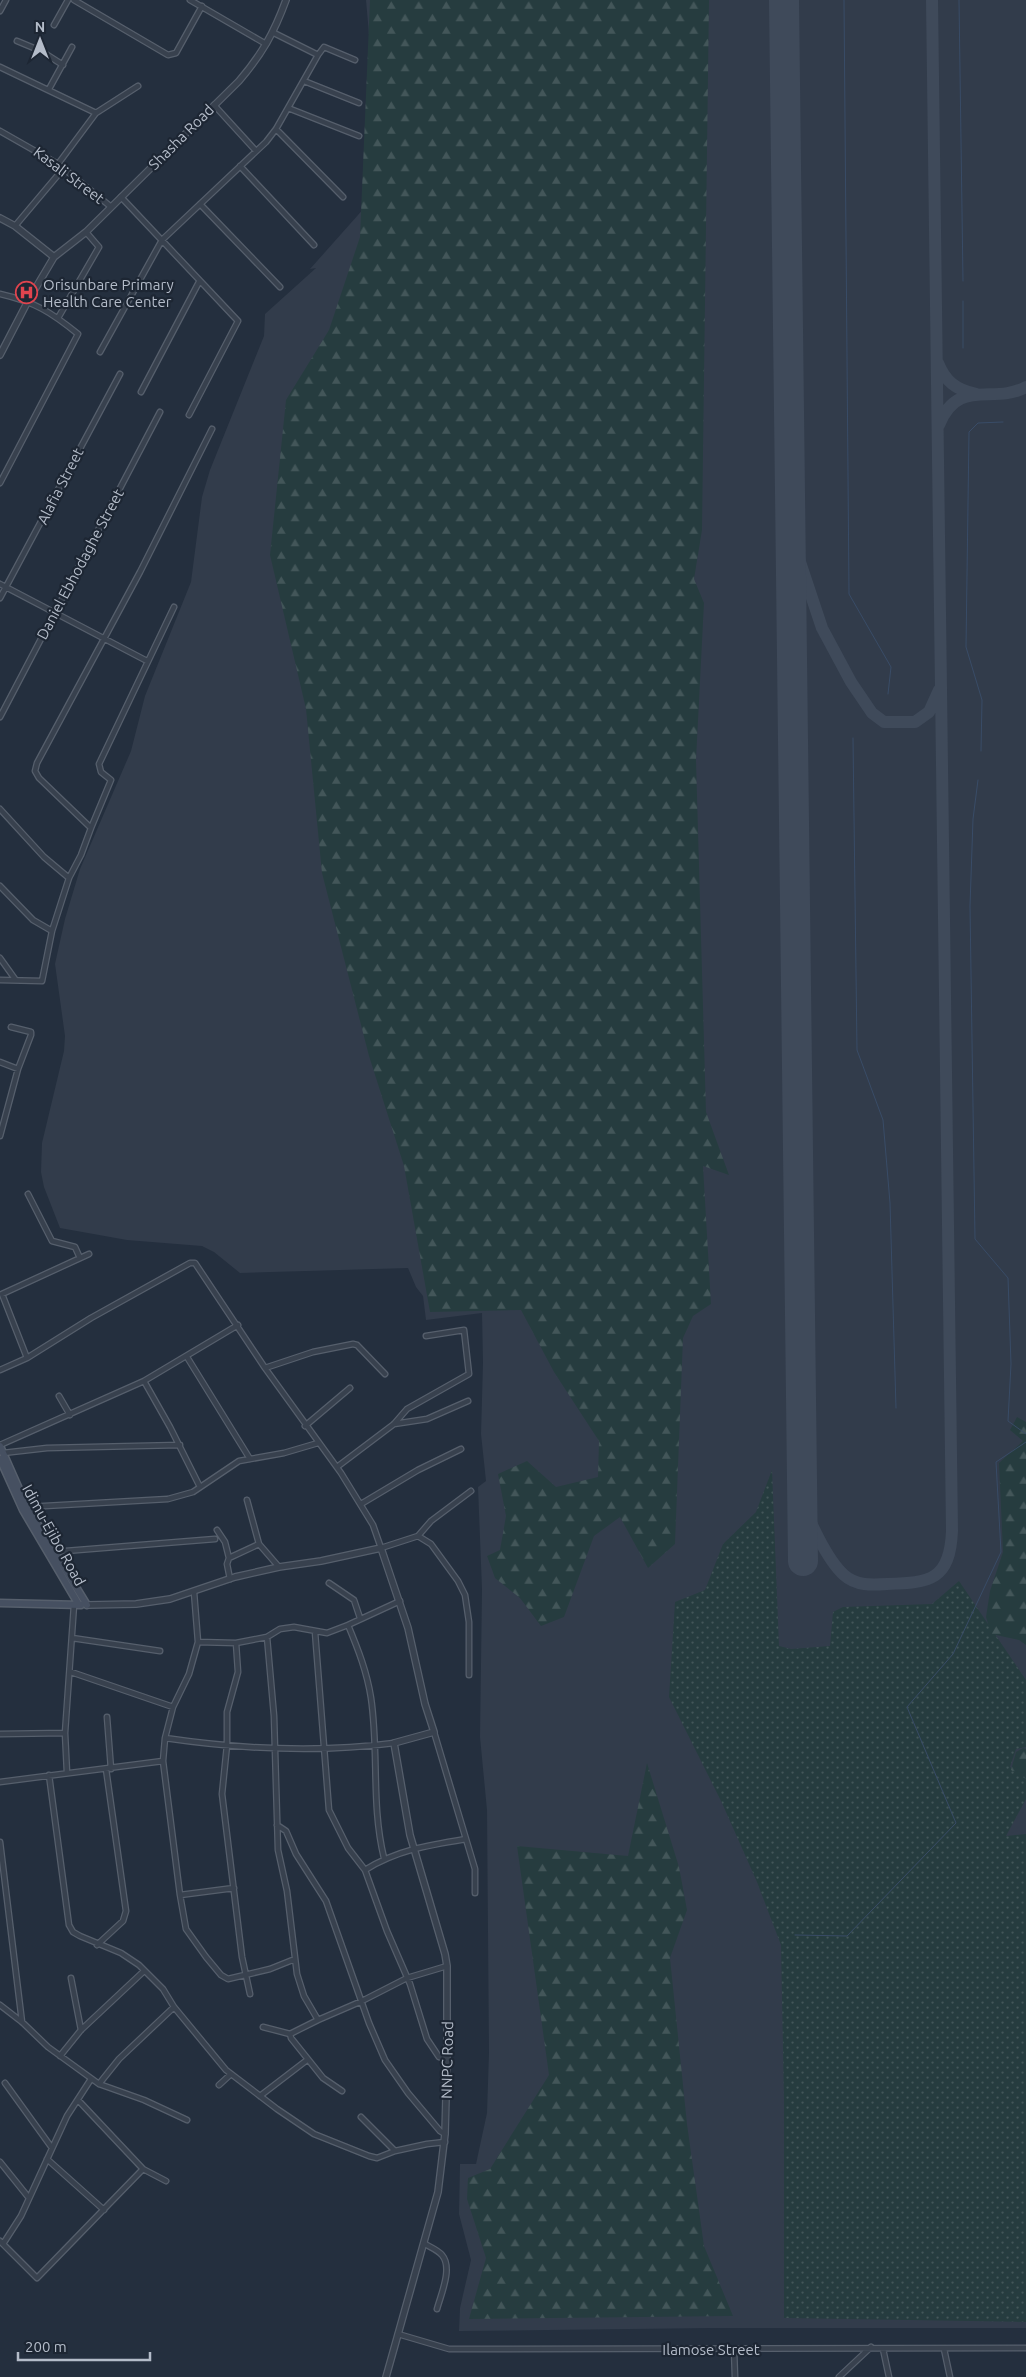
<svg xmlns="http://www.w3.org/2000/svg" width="1026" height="2377" font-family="Ubuntu,sans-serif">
  <defs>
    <pattern id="grass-dots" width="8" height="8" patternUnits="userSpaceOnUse" patternTransform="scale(1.25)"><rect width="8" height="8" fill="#263c3f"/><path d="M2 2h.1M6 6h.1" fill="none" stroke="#435659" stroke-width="1.8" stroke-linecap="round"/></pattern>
    <pattern id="forest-firs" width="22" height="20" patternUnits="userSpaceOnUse" patternTransform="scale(1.25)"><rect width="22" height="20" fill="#263c3f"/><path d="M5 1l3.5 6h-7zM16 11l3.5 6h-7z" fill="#435659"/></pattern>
  </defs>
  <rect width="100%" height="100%" fill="#242f3e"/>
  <path fill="#323c4b" d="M366,0H1026V2328H711L459,2331L460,2308L471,2260L459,2214L460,2164H476L487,2113L489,2053L487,1810L480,1737L482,1589L478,1487L486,1481L481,1434L483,1363L482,1313L426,1320L423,1296L416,1287L408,1268L240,1273L214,1252L202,1246L127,1240L60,1228L44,1187L41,1172L42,1143L64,1051L65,1036L55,964L65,919L80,869L131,751L145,696L191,582L202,497L210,470L264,336L265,314L316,268L310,269L366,206L370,46Z"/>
  <path fill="url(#grass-dots)" d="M772,1470L779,1646L791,1649L830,1646L833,1612L843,1607L932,1604L959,1581L1026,1680V1747L1016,1749L1010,1767L1026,1776V1799L1006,1836L1026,1834V2322L784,2318V2101L781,1945L757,1882L722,1803L669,1697L675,1602L705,1590L723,1544L756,1512Z"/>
  <path fill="url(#forest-firs)" d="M370,0H709L702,530L694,579L704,603L696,760L706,1112L729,1175L703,1166L711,1304L693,1316L683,1338L675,1544L648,1568L620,1517L594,1536L564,1617L541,1626L520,1598L495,1578L487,1556L500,1550L506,1516L498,1474L527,1461L556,1487L598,1477L599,1441L554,1372L521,1310L430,1312L404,1166L369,1056L322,873L306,709L270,555L286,400L329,330L360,237Z
    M1017,1417L1026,1422V1645L1019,1640L991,1634L986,1617L990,1591L1003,1552L999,1463L1023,1441L1010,1430Z
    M1023,1748L1026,1749V1779L1011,1770L1016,1752Z
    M647,1763L679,1867L687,1910L670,1958L687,2124L704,2246L733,2316L469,2319L486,2258L467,2199L468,2178L490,2169L549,2075L517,1846L628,1856Z"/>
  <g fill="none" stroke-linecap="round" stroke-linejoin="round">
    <path stroke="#394c67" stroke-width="1" d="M844,0L849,594L891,667L888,694
      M959,0L963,281
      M963,301V348
      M853,738L857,1050L883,1120L890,1203L896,1408
      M981,751L982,700L966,647L969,432L978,423L1003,422
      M978,780L973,819L970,906L975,1239L1008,1278L1011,1364L1008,1421L1026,1434
      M795,1935L847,1936L956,1823L907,1707L953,1654L1001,1552L996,1462L1026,1442"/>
    <path stroke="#3f4a5a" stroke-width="12" d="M938,363C945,381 956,390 976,394
      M939,425C958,377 993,405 1026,387
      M789,529L822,628L851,682L872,713L884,722H915L929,712L939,690
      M801,1499C809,1520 827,1560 844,1575C856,1586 872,1585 887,1584C930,1583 950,1580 952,1531L932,0"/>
    <path stroke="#3f4a5a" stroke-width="30" d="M784,0L803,1561"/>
    <defs>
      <path id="minor" d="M74,0L168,55L176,53L202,6
        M190,0L266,44
        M0,11L6,0
        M54,25L68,0
        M17,41L41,51L63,65
        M318,55L324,47L355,60
        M0,67L96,113
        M304,81L359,103
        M49,89L72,47
        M214,105L256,151
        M288,108L359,136
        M276,129L343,197
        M0,131L58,164L110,206
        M58,164L96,113L138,86
        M240,166L314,245
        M121,197L238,321L189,415
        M200,204L280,287
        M15,226L63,169
        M0,294C35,302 51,312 78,334L0,483
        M58,318L99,247L86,232
        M100,352L162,240L266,142L276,129L318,55L274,33
        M141,392L199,282
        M0,584L147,661
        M0,598L120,374
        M0,717L160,412
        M0,809L44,857L69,878
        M91,828L111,780L101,772L99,764L174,607
        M0,886L33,920L52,931L69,878L81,855L91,828L39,778L35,771L37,763L140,572L212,429
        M0,958L15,979
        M0,980L42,981L52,931
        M0,1062L18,1069
        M0,1136L18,1069L31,1035V1032L11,1027
        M28,1194L52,1241L75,1247L80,1258
        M187,1357L250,1459
        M27,1358L2,1294L89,1254
        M265,1368L313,1352L353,1344L357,1345L385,1374
        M0,1370L27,1358L91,1318L190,1263H195L265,1368L341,1473L373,1525L381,1548L418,1536L431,1521L471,1491
        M144,1381L170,1427L200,1487
        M59,1396L70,1415
        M394,1424L427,1419L468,1401
        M305,1426L350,1388
        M0,1445L144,1381L238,1325
        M3,1453L47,1448L180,1445
        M337,1467L394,1424L407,1409L469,1374L464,1330L426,1336
        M247,1500L259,1544L279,1567
        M361,1504L418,1470L461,1449
        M27,1507L168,1499L193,1492L239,1461L284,1453L318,1443
        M217,1530L225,1542L229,1558
        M418,1536L431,1544L458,1581L465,1595L469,1622V1675
        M53,1552L215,1539
        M230,1579L227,1564L229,1558L259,1544
        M329,1583L354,1600L360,1618
        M315,1632L329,1810L348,1848L365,1870L387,1931L410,1984L427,2039L439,2057L447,2060
        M267,1637L274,1716L278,1850L287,1891L297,1974L304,1996L318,2020L362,2001L407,1978L447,1966
        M72,1638L160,1651
        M198,1642L236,1643L238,1672L227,1712V1745L222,1794L242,1957L250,1994
        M236,1643L267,1637L280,1629L294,1627L327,1633L348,1625
        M71,1672L173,1707
        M107,1717L111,1769
        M0,1734L65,1733
        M165,1738C240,1749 319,1753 394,1743
        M163,1761L180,1895L186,1929L206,1957L221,1975L228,1979L270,1969L295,1959
        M67,1773L65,1733L74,1605
        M49,1775L69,1925L73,1932L80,1936L121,1953L139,1965L163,1989L174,2007L226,2070L277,2109L314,2134L369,2156L377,2158L395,2151
        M0,1782L163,1761L165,1738L173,1707L189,1674L198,1642L194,1592
        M277,1825L286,1831L296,1854L326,1901L369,2023L385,2060L408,2093L440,2131L445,2134
        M466,1839L475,1869V1893
        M0,1842L22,2022
        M384,1858C371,1805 379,1752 371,1698C367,1672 358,1649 348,1625L400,1601
        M365,1870C397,1850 429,1845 466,1839L434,1732
        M180,1895L234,1888
        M97,1945L123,1921L126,1911L106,1769
        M71,1978L81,2030
        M0,2005L22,2022L48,2047L99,2084L144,2100L187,2120
        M318,2020L290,2034L291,2038L323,2078L342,2091
        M263,2027L290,2034
        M60,2056L81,2030L144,1971
        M5,2083L52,2148
        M99,2084L119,2059L174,2007
        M219,2085L231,2074
        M260,2096L307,2060
        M78,2100L143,2169L166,2181
        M361,2117L395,2151L427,2144L445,2142
        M47,2159L104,2210
        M0,2162L29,2198
        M0,2241L37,2278L143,2169
        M3,2244L21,2216L67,2116L91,2079
        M425,2244C430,2247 438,2250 442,2255C453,2268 441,2294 437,2309
        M398,2334L449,2349L1026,2348
        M734,2349L735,2377
        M883,2349L889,2377
        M944,2349L950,2377
        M839,2377L871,2347"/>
      <path id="tertiary" d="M0,218L15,226L54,257
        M0,355L28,301L54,257L86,232L239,81C262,54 274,33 286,0
        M87,1605L136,1604L170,1599L235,1577L279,1567L321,1561L381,1548L408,1628L425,1704L434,1732L394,1743L410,1835L445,1954L447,1966V2060L445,2134L438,2192L386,2377"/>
      <path id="secondary" d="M0,1446L27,1507L87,1605
        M0,1459L23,1510L79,1605
        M0,1603L81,1605"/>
    </defs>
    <use href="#minor" stroke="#565f6c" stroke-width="7"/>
    <use href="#tertiary" stroke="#565f6c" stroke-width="8"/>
    <use href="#secondary" stroke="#565f6c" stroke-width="9"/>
    <use href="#minor" stroke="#38414e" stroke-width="4.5"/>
    <use href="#tertiary" stroke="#38414e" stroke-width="5.5"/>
    <use href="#secondary" stroke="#465061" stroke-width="6"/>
  </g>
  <defs>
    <symbol id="hospital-ring" viewBox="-11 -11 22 22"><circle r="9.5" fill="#1d2633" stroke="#e0444e" stroke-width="1.5"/><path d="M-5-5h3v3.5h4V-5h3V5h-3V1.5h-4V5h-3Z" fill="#e0444e"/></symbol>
  </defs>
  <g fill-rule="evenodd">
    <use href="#hospital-ring" x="14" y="280" width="25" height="25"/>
  </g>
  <g text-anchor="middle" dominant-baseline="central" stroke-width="4.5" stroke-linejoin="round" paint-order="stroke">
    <g font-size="15" fill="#b4bcc9" stroke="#1d2633">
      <text transform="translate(181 137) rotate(-45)">Shasha Road</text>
      <text transform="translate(69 175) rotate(37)">Kasali Street</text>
      <text transform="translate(60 486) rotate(-63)">Alafia Street</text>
      <text transform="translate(80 564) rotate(-62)">Daniel Ebhodaghe Street</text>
      <text transform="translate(54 1535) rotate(61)">Idimu-Ejibo Road</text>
      <text transform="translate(447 2060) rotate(-89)">NNPC Road</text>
      <text x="711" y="2349">Ilamose Street</text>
    </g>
    <g font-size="15" fill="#b4bcc9" stroke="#1d2633" text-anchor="start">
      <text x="43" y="284">Orisunbare Primary<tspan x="43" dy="17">Health Care Center</tspan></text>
    </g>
  </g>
  <g transform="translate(40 40)" stroke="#1d2633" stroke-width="4" paint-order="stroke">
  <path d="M0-4L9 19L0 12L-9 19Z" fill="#b4bcc9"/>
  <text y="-8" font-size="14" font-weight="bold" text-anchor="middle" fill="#b4bcc9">N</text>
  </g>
  <path d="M18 2352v8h132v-8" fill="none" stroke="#b4bcc9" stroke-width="2.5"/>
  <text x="25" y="2352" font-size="15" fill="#b4bcc9" stroke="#1d2633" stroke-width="4" paint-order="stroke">200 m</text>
</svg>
